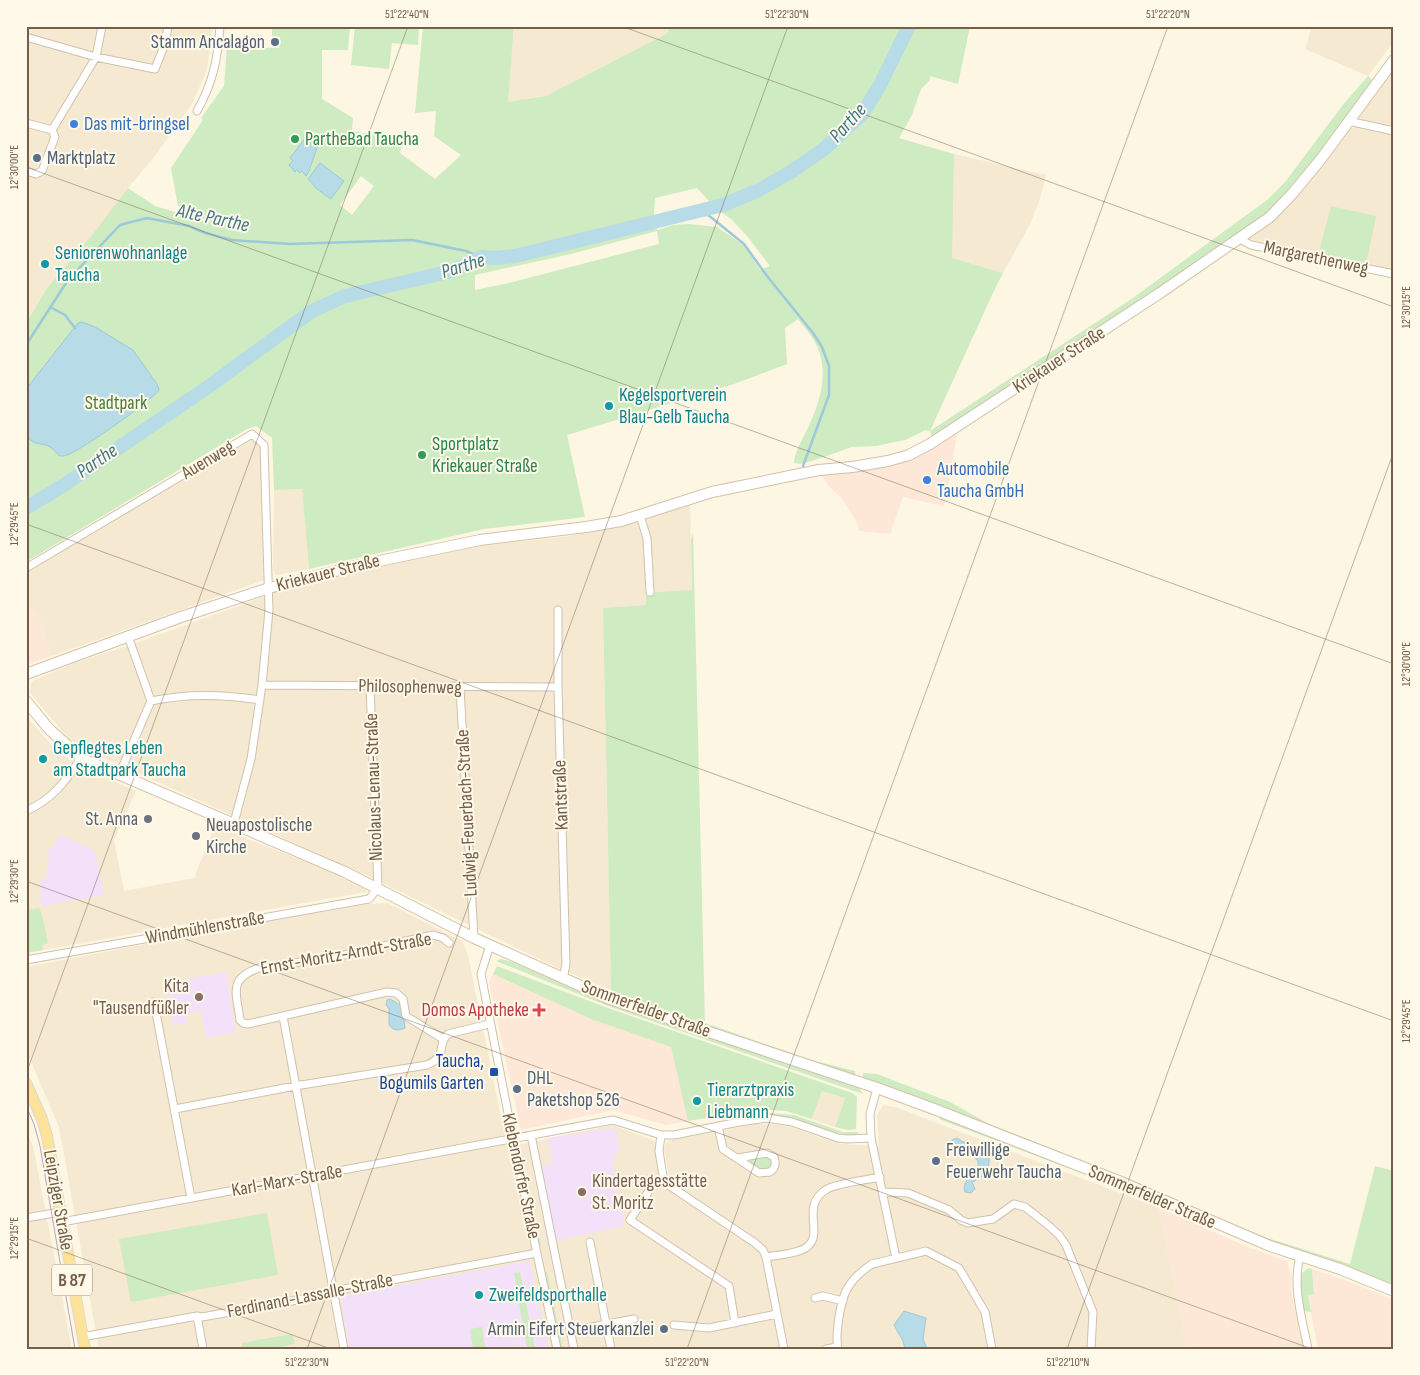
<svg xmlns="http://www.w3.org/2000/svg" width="1420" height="1375" font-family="'Sofia Sans Condensed',sans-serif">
  <rect width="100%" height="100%" fill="#fdf6e3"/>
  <path fill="#f5e9d2" d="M26,26H213L207,70L192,104L155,156L128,188L92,235L47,288L26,323Z
    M514,26H669L668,33L546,96L508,102Z
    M1312,26H1394V41L1368,76L1305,49Z
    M1394,69V126L1363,120L1359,117Z
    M1357,127L1394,135V271L1366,266L1375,216L1331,206L1318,255L1251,240L1250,238L1274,219L1318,168H1322L1351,128Z
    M954,154L1046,175L1039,202L1030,224L1003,273L951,258Z
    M252,439L262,448L265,578L264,580L52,656L37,612L26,609V572Z
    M302,489L309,569L276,575L273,570L274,490Z
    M690,503L692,590L647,605L603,608L611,990L558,968L368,876L86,750L69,739L30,693L31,683L34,680L77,662L127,646L280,591L355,572L480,546L570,536L637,521Z
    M26,716L58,752L85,769L136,791L114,840L124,891L194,878L215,826L319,867L367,889L366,892L26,953Z
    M387,903L462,941L468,955L507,1147L613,1125L655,1141L660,1176L658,1180L651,1184L636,1216L656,1188L666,1187L672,1184L669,1175L664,1149L667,1141L753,1124H775L794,1128L841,1144L879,1146L877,1115L883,1105L895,1107L1159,1208L1187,1349H99L59,1127L26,1050V1010L28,1009L26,1003V967L272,920L369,904Z
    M822,1091L845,1098L835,1127L812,1119Z
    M26,1131L33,1146L72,1349H26Z
    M1302,1340L1304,1349H1254Z"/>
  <path fill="#fde7d7" d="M958,430L944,506L903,497L890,534L860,531L854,517L842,499L828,485L820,473L857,471L898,463Z
    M26,609L37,612L52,656L26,665Z
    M493,974L591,1019L672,1047L688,1121L666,1125L614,1110L521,1130L489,982Z
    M1159,1208L1248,1247L1287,1261L1291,1275L1292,1296L1302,1340L1254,1349H1187Z
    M1312,1269L1342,1279L1394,1300V1349H1318L1308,1295L1314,1293Z"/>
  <path fill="#f3e0f9" d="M60,834L95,851L104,895L43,906L40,899L42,878H47L49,848L54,847Z
    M226,972L236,1032L206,1038L201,1011L186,1014L188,1023L173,1025L166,983Z
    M614,1128L616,1129L620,1149L613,1159L612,1164L624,1223L621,1227L556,1240L541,1166L553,1163L548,1138Z
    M530,1261L549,1349H349L340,1296Z"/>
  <path fill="#ceebc1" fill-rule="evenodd" d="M272,26H350L348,50H322V99L353,118L352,131L396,138L403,140L400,153L435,179L461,155L434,136L436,111L415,113L423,26H514L508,102L546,96L668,33L669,26H970L958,84L930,76V80L921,89L912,115L899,138L954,154L952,258L1003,273L992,295L930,431L1130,300L1267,200L1285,182L1342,106L1368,76L1374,82L1299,181L1261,221L932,439L930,431L926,430L905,440L876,446L852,447L815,460L800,464L794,463C795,449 805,436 810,423C821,399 829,370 816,344C812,335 804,327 798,319L785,328L787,364L734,384L567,435L585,517L484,529L309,569L302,489L274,490L272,438L256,426L247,429L26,562V323L47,288L92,235L128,188L155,206L209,222L178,206L171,168L203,120L201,118L224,86L227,47L279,48L280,37L272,36ZM361,176L374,186L352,215L340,205ZM697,188L714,207L731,219L747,236L770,266L760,270L745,246L717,227L689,224L673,225L657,230L654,213L655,198ZM657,231L659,244L509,283L475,290V275L571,254Z
    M355,26H419L418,45L392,43L389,69L351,65Z
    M1331,206L1376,216L1366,266L1318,255Z
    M693,533L705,1023L811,1060L855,1071V1075L828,1069L658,1011L615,993L611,990L603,608L646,605V593L692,590L691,540Z
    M39,908L42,914L48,943L42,945L43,950L26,953V910Z
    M501,959L513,962L565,984L859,1088L863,1094L608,1006L496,961Z
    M497,966L608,1008L852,1093L857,1097L856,1129L848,1130L835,1127L845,1098L822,1091L812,1119L786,1111L760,1109L688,1121L671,1047L591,1019L493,974Z
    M863,1073L877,1074L950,1102L989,1124L1123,1176L1255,1234L1350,1264L1375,1166L1394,1171V1287L1271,1242L955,1111L863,1078Z
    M760,1112L794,1115L843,1132H858V1134L857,1136C835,1135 817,1125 796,1120C778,1115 760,1115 742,1117L741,1114Z
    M942,1118L1099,1177V1180L939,1119Z
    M519,1150H521L541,1245H539Z
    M768,1156L773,1161L771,1169L761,1170L750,1163L751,1158Z
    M267,1213L278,1275L131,1302L119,1239Z
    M1308,1268L1312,1269L1314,1294L1308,1295L1311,1312L1303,1311L1300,1292L1301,1274Z
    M520,1272L522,1282L535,1349H527L514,1273Z
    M545,1272H547L563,1349H561Z
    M482,1327L485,1348L473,1349L470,1329Z
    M292,1334L295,1344L268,1349H238L242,1347V1343Z"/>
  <path fill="#b7dbe7" stroke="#9dc9d9" d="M306,137L318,145L309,171L306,176L302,171L300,173L297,170L295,172L289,165L293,161L290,158Z
    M320,163L344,181L331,199L317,189L308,179Z
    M82,322L95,327L133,350L157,384L159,390C153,400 80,451 67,455C65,456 62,456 60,456C57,454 54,449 50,447C42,442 31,446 26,434V389L78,323Z
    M390,999L402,1006L405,1028C398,1031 394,1031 389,1025V1009L386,1005L387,1000Z
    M957,1138C969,1147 978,1143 988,1150C991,1166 988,1176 972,1182L975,1189L971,1193L965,1192C964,1189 964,1187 965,1184C968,1175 990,1164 970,1155C961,1158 957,1156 951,1148L952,1140Z
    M904,1311L926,1318L923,1339L927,1349H905L903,1341L894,1325Z"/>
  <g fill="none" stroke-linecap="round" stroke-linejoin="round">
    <path stroke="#9dc9d9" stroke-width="2.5" d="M702,210L744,244L767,276L813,333L822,347L829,366V395L803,466
      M50,307L65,315L75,328
      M26,345L68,280L120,225L147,218L189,226L205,233L232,240L290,244L412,240L466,251L481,257"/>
    <path stroke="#b7dbe7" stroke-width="14" d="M26,508L64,485L208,387L312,311L345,296L452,271L481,257L496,258L515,256L723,205L759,190L791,172L824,149L862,114L879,87L909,26"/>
    <defs>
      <path id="street" d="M26,37L96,57L155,69L165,44L168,26
        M197,111C213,83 218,58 220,26
        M1348,121L1394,131
        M26,123L52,130L55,137L42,171L36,174L26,171
        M52,130L96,57L102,26
        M1240,239L1251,245L1394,274
        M640,516L647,538L650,592
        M26,568L252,434L264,445L269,610L262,685L251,759L234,823
        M558,610V687L566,964L563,979
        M262,685L558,687
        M460,688L474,938
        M151,701C188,693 223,694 260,700
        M119,775L151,701L128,636
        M26,811C53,799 65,782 81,758
        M490,945L481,974L513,1139L557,1349
        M26,960L369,899L378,888L370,686
        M154,1002L191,1198
        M283,1016L344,1349
        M443,1039L406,1016L403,999L396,993L387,992L248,1024L243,1023L240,1020C237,994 227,979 259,968L335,957L433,935L443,938L449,943
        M877,1088L870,1114L871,1138L896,1258
        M175,1109L295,1086L427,1065C449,1055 436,1044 448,1034L489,1024
        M718,1126L723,1149L759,1173L770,1172C776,1168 776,1163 774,1157L767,1153L738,1158
        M531,1135L574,1349
        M661,1135L659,1151L664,1182L755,1243L763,1250L766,1257L784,1349
        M664,1182L652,1186L630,1220L729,1286L735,1323
        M882,1192L908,1193L949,1210L961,1220L968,1223L993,1219L1014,1204L1025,1207L1048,1225L1059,1235L1066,1245L1093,1312L1091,1349
        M26,1218L60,1212
        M62,1222L613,1120L661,1135H674L739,1122L767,1118L792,1122L838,1138L847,1139L871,1138
        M590,1242L611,1349
        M1300,1256C1292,1287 1302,1318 1308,1349
        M766,1257C778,1255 797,1254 807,1247C825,1233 799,1206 827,1189C838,1183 867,1180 880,1177
        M815,1298L823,1296L843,1301
        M197,1316L203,1349
        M674,1325L709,1328L777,1314
        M571,1331L634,1319
        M82,1337L197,1316L202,1317L325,1295L333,1291L537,1253
        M826,1349L837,1347
        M838,1349C835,1335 840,1302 847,1289C852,1280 863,1270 872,1264L926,1251L959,1268L985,1312L992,1349"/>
      <path id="secondary" d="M26,674L181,617L269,588L355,566L480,540L586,527L621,521L712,492L819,470L852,467L888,461L909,455L930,444L1160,293L1270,217L1292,194L1321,159L1394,60
        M26,701L49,729L81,758L345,872L474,938L610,999L877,1088L934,1109L1121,1182L1270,1246L1340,1269L1394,1291"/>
      <path id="primary" d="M26,1083L42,1119L47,1136L85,1349"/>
    </defs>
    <use href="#street" stroke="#d0c1ac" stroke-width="9"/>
    <use href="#secondary" stroke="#d4c1a9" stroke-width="12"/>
    <use href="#primary" stroke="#ded8d3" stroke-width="12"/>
    <use href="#street" stroke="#fff" stroke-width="7"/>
    <use href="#secondary" stroke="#fff" stroke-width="10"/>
    <use href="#primary" stroke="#fde39a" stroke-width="10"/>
    <path stroke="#baa2c7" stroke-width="1" d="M26,1106L34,1124L40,1146L75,1349"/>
  </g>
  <path fill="none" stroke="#765e48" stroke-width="1" stroke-opacity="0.45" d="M621,26L1394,307M26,29L27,26M26,167L1394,664M26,524L1394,1021M26,881L1312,1349M26,1074L408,26M26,1238L331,1349M307,1349L788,26M687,1349L1168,26M1067,1349L1394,451"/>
  <g fill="#5c6f8a" stroke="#fff9ea" stroke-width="2">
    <circle cx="275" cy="42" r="5"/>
    <circle cx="37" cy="158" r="5"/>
    <circle cx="517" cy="1089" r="5"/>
    <circle cx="936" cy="1161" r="5"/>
    <circle cx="664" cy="1329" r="5"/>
  </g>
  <g fill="#3f7fe0" stroke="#fff9ea" stroke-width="2">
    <circle cx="74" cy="124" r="5"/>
    <circle cx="927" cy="480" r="5"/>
  </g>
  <g fill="#2e9e5b" stroke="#fff9ea" stroke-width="2">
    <circle cx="295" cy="139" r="5"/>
    <circle cx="422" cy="455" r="5"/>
  </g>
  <g fill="#0f9aa8" stroke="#fff9ea" stroke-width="2">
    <circle cx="45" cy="264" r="5"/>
    <circle cx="609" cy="406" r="5"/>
    <circle cx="43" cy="759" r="5"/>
    <circle cx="697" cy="1101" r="5"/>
    <circle cx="479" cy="1295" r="5"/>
  </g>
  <g fill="#6b7280" stroke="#fff9ea" stroke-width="2">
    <circle cx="148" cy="819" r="5"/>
    <circle cx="196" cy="836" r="5"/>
  </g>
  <g fill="#8d6e63" stroke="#fff9ea" stroke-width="2">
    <circle cx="199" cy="997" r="5"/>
    <circle cx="582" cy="1192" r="5"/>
  </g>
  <path fill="#e0444e" stroke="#fff9ea" stroke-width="2" d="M536.5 1002.5h5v5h5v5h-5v5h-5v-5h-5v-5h5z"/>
  <rect fill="#1a4fb4" stroke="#fff9ea" stroke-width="2" x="489" y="1067" width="10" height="10" rx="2.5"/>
  <g text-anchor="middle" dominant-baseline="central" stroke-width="4" stroke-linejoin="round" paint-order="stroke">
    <rect fill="#fff9ea" stroke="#9f8c79" stroke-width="1" x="52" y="1264.5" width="40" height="31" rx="4"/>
    <g font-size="18" font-weight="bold" fill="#765e48">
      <text x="72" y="1280">B 87</text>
    </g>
    <g font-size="19" fill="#4e5e75" stroke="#fff9ea" text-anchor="start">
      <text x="265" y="42" text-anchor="end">Stamm Ancalagon</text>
      <text x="47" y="158">Marktplatz</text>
      <text x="527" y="1078">DHL<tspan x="527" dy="22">Paketshop 526</tspan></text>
      <text x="946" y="1150">Freiwillige<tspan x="946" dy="22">Feuerwehr Taucha</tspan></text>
      <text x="654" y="1329" text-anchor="end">Armin Eifert Steuerkanzlei</text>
    </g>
    <g font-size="19" fill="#366cbe" stroke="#fff9ea" text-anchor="start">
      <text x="84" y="124">Das mit-bringsel</text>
      <text x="937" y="469">Automobile<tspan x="937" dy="22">Taucha GmbH</tspan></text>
    </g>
    <g font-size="19" fill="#27864d" stroke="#fff9ea" text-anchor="start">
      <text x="305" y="139">PartheBad Taucha</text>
      <text x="432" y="444">Sportplatz<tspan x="432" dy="22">Kriekauer Straße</tspan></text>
    </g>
    <g font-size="19" fill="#0d838f" stroke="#fff9ea" text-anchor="start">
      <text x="55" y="253">Seniorenwohnanlage<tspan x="55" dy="22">Taucha</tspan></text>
      <text x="619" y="395">Kegelsportverein<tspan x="619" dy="22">Blau-Gelb Taucha</tspan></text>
      <text x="53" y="748">Gepflegtes Leben<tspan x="53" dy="22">am Stadtpark Taucha</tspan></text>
      <text x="707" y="1090">Tierarztpraxis<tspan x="707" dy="22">Liebmann</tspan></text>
      <text x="489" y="1295">Zweifeldsporthalle</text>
    </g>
    <g font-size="19" fill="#765e48" stroke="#fff9ea">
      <text transform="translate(1316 258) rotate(12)">Margarethenweg</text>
      <text transform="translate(1059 360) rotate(-33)">Kriekauer Straße</text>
      <text transform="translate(208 460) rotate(-31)">Auenweg</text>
      <text transform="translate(328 573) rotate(-14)">Kriekauer Straße</text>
      <text transform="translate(410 687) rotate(1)">Philosophenweg</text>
      <text transform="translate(374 787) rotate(-92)">Nicolaus-Lenau-Straße</text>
      <text transform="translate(561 795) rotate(-92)">Kantstraße</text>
      <text transform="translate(467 813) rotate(-93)">Ludwig-Feuerbach-Straße</text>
      <text transform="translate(205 928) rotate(-10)">Windmühlenstraße</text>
      <text transform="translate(346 954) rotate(-10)">Ernst-Moritz-Arndt-Straße</text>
      <text transform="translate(646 1009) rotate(20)">Sommerfelder Straße</text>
      <text transform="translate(521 1176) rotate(78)">Klebendorfer Straße</text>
      <text transform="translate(287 1181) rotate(-10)">Karl-Marx-Straße</text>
      <text transform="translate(1152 1197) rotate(23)">Sommerfelder Straße</text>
      <text transform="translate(58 1200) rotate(80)">Leipziger Straße</text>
      <text transform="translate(310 1296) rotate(-11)">Ferdinand-Lassalle-Straße</text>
    </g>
    <g font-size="19" fill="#4b7c40" stroke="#fff9ea">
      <text x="116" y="403">Stadtpark</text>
    </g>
    <g font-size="19" fill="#5b616d" stroke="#fff9ea" text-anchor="end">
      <text x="138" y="819">St. Anna</text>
      <text x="206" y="825" text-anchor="start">Neuapostolische<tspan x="206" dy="22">Kirche</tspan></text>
    </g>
    <g font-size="19" fill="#785e54" stroke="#fff9ea" text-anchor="end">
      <text x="189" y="986">Kita<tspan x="189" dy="22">"Tausendfüßler</tspan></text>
      <text x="592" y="1181" text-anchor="start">Kindertagesstätte<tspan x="592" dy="22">St. Moritz</tspan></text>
    </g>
    <g font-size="19" fill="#be3a42" stroke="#fff9ea" text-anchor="end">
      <text x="529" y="1010">Domos Apotheke</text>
    </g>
    <g font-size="19" fill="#164399" stroke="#fff9ea" text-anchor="end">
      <text x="484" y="1061">Taucha,<tspan x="484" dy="22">Bogumils Garten</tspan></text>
    </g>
    <g font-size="20" font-style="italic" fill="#41758a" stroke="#fff9ea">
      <text transform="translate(848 123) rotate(-48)">Parthe</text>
      <text transform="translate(213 218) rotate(12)">Alte Parthe</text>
      <text transform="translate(463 266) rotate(-17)">Parthe</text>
      <text transform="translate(97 461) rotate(-34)">Parthe</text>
    </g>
  </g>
  <rect width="1420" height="1375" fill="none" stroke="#fff9ea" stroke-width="55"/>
  <rect x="28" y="28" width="1364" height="1320" fill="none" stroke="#765e48" stroke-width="2"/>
  <g font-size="12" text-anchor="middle" fill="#765e48">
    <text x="407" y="18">51°22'40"N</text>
    <text x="787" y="18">51°22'30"N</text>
    <text x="1168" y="18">51°22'20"N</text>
    <text transform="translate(14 167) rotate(-90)" y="4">12°30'00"E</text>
    <text transform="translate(1406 307) rotate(-90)" y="4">12°30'15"E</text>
    <text transform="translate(14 524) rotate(-90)" y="4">12°29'45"E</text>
    <text transform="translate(1406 664) rotate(-90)" y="4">12°30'00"E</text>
    <text transform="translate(14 881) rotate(-90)" y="4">12°29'30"E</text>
    <text transform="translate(1406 1021) rotate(-90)" y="4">12°29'45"E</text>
    <text transform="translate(14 1238) rotate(-90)" y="4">12°29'15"E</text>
    <text x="307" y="1366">51°22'30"N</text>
    <text x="687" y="1366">51°22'20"N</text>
    <text x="1068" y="1366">51°22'10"N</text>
  </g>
</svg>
